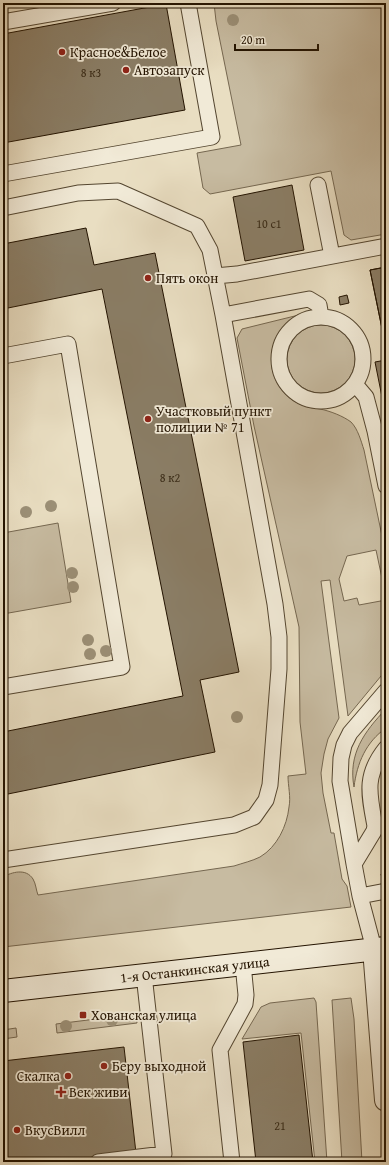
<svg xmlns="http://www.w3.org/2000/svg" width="389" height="1165" font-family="'Gentium Book Plus',serif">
  <rect width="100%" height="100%" fill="#e9dec2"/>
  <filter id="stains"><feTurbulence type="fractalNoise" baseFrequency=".005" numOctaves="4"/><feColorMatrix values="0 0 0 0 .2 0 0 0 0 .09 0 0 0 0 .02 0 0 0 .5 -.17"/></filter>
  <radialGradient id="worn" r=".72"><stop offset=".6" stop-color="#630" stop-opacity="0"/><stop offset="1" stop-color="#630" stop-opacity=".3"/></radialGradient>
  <path fill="#c7bba1" stroke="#756750" d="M214,3H386V234L351,240L344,235L331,171L210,194L203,188L197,153L241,145L216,21Z
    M307,313C288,321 276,329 272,351C268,375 282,399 305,406C310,408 315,408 320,409C330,411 343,416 351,422C358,429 361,441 364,450L386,555V582L383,583L376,550L347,556L339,579L344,601L357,598L359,605L386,600L385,593H386V670L348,716L330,580L321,581L339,718L328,739L324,754L321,773L323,793L331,833H334L342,879L347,886L351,907L3,947V877C12,872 26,868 33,879C36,884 36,890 38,895L234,866C243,863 252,861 260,857C277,847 287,826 289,807C291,797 288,786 288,776L306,774L300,722L299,627L254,426L237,338L242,329Z
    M287 359a34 34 0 1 1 68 0a34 34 0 1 1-68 0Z
    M58,523L71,602L3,614V533Z
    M386,709V728C366,742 357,763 354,787C348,754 364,732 386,709Z
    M314,998L316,1002L327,1162H315L301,1033L242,1039L261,1007L270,1003Z
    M351,998L354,1019L362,1162H342L332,1000Z
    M136,1014L137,1023L57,1033L56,1024Z
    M16,1028L17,1037L3,1039V1030Z"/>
  <path fill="#8a7d65" stroke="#231300" d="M166,4L185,110L3,143V34Z
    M292,185L304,250L245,261L233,197Z
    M86,228L94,265L155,253L239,672L200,680L215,752L3,795V732L183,696L102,289L3,309V244Z
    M386,267V348L370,270Z
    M386,267V348L370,270Z
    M347,295L349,303L340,305L339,297Z
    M386,360V417L375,362Z
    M386,873V881L383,882L381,874Z
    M299,1035L313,1162H256L243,1042Z
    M124,1047L136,1153L57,1162H3V1061Z"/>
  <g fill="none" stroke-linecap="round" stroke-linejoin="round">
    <defs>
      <path id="lane" d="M3,22L113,3
        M3,174L212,137L188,3
        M318,185L332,256
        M3,208L78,193L118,191L197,226L210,250L223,315L275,604L279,637V669L270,785L266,800L254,817L234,825L3,860
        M215,276L237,274L386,246
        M223,315L309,299L319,305L321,317
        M279 359a42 42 0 1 1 84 0a42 42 0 1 1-84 0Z
        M3,356L68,344L122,667L3,687
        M355,384L366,397L375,431L386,486
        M354,864L340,781L341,758L344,745L350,733L386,691
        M360,896L386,891
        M374,949L360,896L354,864L374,831L375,826C369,794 364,775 386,748
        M98,1162L164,1154L144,975
        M232,1162L220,1050L245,1004L246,995L243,964"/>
      <path id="street" d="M374,949L386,1100"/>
      <g id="secondary">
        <path id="s1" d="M3,991L386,948"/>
      </g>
    </defs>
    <use href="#lane" stroke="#544630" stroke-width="17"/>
    <use href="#street" stroke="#544630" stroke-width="24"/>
    <use href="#secondary" stroke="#231300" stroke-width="24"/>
    <use href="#lane" stroke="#f1ead7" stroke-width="15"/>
    <use href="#street" stroke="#f1ead7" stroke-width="22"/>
    <use href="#secondary" stroke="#f1ead7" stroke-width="22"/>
  </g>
  <g fill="#9b8f76">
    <circle cx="233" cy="20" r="6"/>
    <circle cx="51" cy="506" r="6"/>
    <circle cx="26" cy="512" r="6"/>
    <circle cx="72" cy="573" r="6"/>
    <circle cx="73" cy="587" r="6"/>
    <circle cx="88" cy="640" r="6"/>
    <circle cx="106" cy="651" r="6"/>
    <circle cx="90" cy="654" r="6"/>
    <circle cx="237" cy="717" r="6"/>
    <circle cx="112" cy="1020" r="6"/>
    <circle cx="66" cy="1026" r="6"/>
  </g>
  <g fill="#8f2418" stroke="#f1ead7" stroke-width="1.5">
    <circle cx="62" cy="52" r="4"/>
    <circle cx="126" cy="70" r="4"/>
    <circle cx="148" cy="278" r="4"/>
    <circle cx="148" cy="419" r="4"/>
    <rect x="79" y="1011" width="8" height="8" rx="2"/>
    <circle cx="104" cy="1066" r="4"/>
    <circle cx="68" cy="1076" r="4"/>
    <path d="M59 1086h4v4h4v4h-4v4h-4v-4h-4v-4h4z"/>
    <circle cx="17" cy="1130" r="4"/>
  </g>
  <g text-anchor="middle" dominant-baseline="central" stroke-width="3.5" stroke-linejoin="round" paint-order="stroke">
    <g font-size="12" fill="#3d2e19">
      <text x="91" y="72">8 к3</text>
      <text x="269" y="223">10 с1</text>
      <text x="170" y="477">8 к2</text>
      <text x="280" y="1125">21</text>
    </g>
    <g font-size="14" fill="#231300" stroke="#f1ead7" text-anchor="start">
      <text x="70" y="52">Красное&amp;Белое</text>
      <text x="134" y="70">Автозапуск</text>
      <text x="156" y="278">Пять окон</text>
      <text x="156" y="411">Участковый пункт<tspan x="156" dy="16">полиции № 71</tspan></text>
      <text x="91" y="1015">Хованская улица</text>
      <text x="112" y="1066">Беру выходной</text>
      <text x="60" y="1076" text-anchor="end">Скалка</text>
      <text x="69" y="1092">Век живи</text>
      <text x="25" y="1130">ВкусВилл</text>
    </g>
    <g font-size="14" fill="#231300" stroke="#f1ead7">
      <text stroke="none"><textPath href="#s1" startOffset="193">1-я Останкинская улица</textPath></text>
    </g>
  </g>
  <rect width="389" height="1165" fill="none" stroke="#e9dec2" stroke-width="16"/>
  <rect x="4" y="4" width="381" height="1157" fill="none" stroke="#231300" stroke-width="2"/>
  <rect x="8" y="8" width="373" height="1149" fill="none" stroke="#231300"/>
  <path d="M235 44v6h83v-6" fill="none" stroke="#231300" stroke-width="2"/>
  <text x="241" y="44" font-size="12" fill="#231300" stroke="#f1ead7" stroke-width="3" paint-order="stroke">20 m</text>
  <rect width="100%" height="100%" filter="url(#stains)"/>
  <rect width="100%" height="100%" fill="url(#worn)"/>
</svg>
